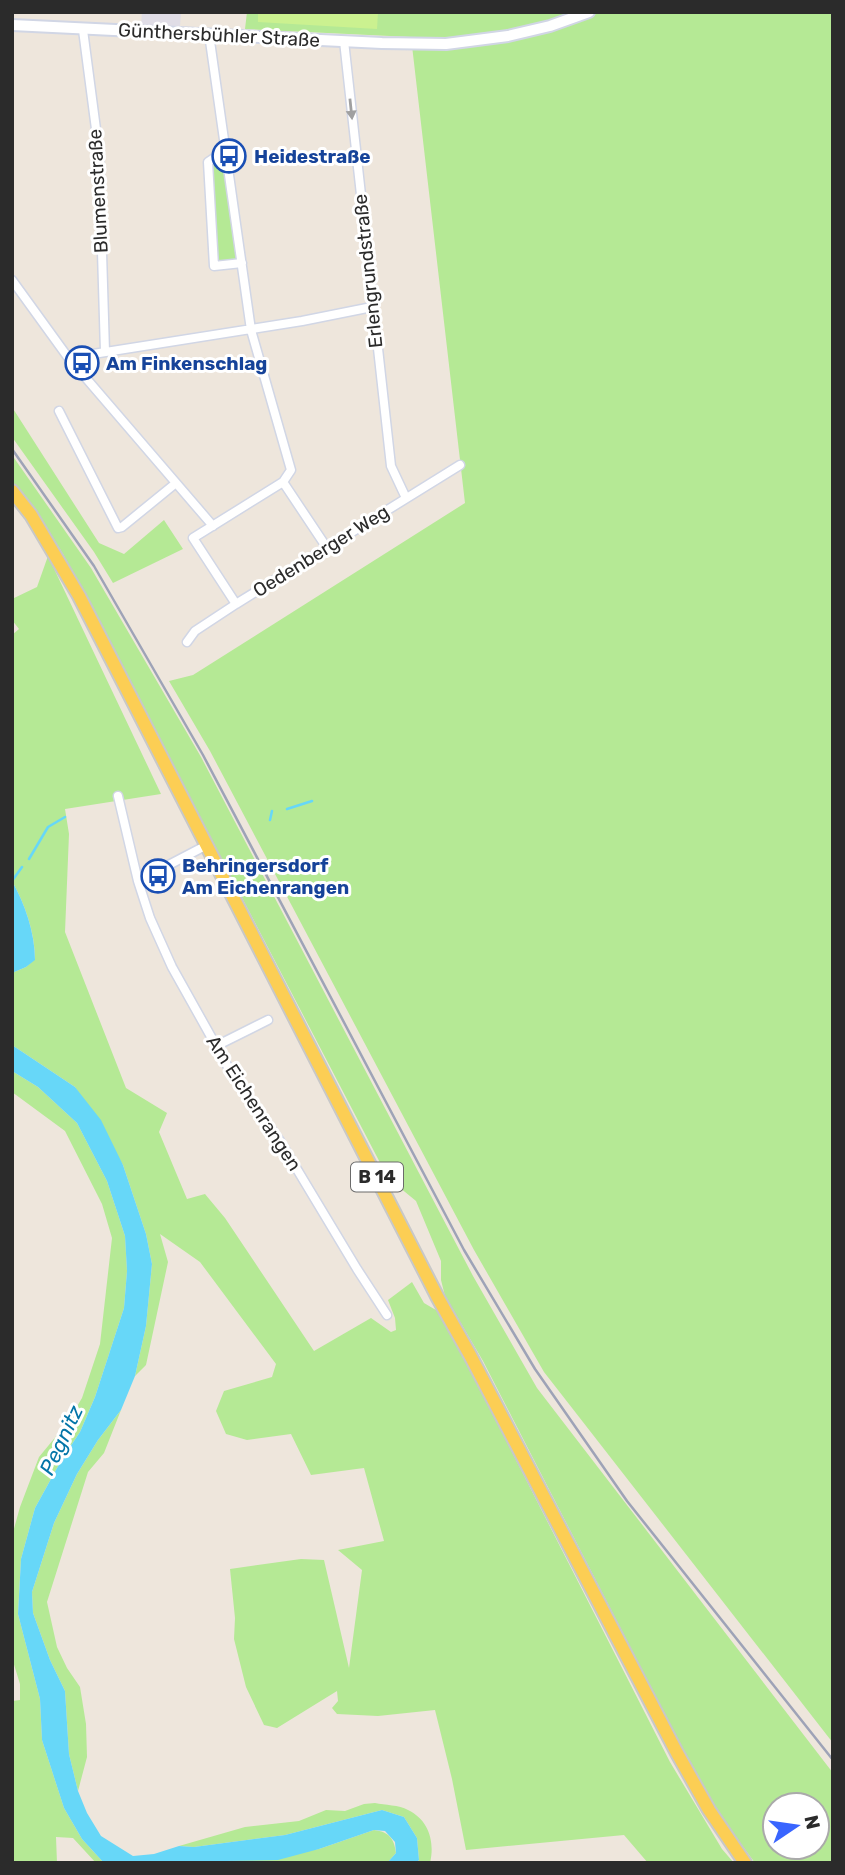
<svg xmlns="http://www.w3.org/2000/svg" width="845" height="1875" font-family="Rubik,sans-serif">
  <rect width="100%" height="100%" fill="#eee6dc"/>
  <path fill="#e0dde6" d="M142,12H181L180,27L141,25Z"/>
  <path fill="#b5e995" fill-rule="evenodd" d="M247,12H833V1743L544,1372L474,1250L210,751L169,681L193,675L465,503L411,37L245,29Z
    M215,160L223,164L237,261L217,262L210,166Z
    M12,407L99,543L124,554L164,520L183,549L113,583L94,552L12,437Z
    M12,455L91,568L201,757L473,1276L537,1388L833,1773V1863H755L719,1814L677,1738L483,1361L445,1296L441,1280V1261L416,1201L388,1178L63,554L38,514L12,482ZM775,1805H817V1847H775Z
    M48,556L161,794L65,809L69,834L65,932L126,1088L167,1113L159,1132L187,1199L205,1194L225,1218L314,1351L371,1318L391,1332L396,1330L395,1318L388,1300L412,1282L424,1303L441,1313L670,1762L722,1849L734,1863H648L624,1835L466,1850L452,1779L435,1710L378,1716L337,1714L332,1708L338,1701L337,1691L277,1728L264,1725L246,1687L234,1639L235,1618L230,1569L301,1559L324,1560L349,1668L362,1570L338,1550L384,1541L364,1468L311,1475L291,1434L247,1440L226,1434L216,1411L224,1391L272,1377L276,1364L200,1262L160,1234L168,1262L146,1365L135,1376L146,1326L152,1264L146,1234L123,1165L75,1087L12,1045V973L26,967L35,959C35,933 25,904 12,881V635L19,629L12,620V599L37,587Z
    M12,1071L38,1087L77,1123L107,1181L125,1236L127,1271L124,1308L95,1397L80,1432L62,1459L35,1508L21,1559L18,1614L40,1699L42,1740L64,1808L82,1839L104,1863H96L73,1838L56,1837L57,1863H12V1701L20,1700V1684L12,1658V1536L20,1507L39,1457L67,1423L82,1398L100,1344L112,1238L102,1204L65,1131L12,1092Z
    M121,1410L104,1453L88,1472L47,1602L57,1647L67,1668L80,1687L86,1724L87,1757L78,1791L69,1754L65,1691L50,1660L33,1613L32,1592L54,1523L77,1474L98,1440Z
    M375,1803C385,1805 399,1805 408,1810C429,1820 435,1842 430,1863H416L419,1860L417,1838L404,1817L382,1810L285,1835L194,1847L179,1846L245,1827L299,1821L326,1810L345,1811L364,1804Z
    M374,1830C389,1832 394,1838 396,1853L387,1863H178L240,1860L319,1849Z"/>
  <path fill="#cbf190" d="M258,12H378L377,29L258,22Z"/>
  <path fill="#67d7f8" d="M12,881C25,904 35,933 35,960L26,967L12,973Z
    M12,1045L75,1087L101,1120L123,1165L146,1234L152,1264L146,1326L135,1376L121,1410L98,1440L77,1474L54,1523L32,1592L33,1613L50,1660L65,1691L69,1754L78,1791L87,1813L101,1836L133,1856L154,1854L179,1846L194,1847L285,1835L382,1810L404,1817L417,1838L419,1860L416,1863H387L396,1853L395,1842L385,1831L374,1830L319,1849L278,1860L104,1863L82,1839L64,1808L42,1740L40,1699L18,1614L21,1559L35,1508L62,1459L80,1432L95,1397L124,1308L127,1271L125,1236L107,1181L77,1123L38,1087L12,1071Z"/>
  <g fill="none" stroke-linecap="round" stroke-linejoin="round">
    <path stroke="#67d7f8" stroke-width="2.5" d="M287,809L312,801
      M270,820L272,811
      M29,859L48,827L65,817
      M12,881L22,867"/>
    <defs>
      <path id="street" d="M83,30L99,152L105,352
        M209,34L251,330L291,470L283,482L193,538L236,604
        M344,41L391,466L406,498
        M226,158L217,156L208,162L214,266L242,263
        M12,280L67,356L213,526
        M67,356L93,354L302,321L372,307
        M59,411L118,528L122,527L176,483
        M283,482L327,548
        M187,642L195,631L236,604L460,465
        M118,796L138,881L150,918L172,967L233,1076L280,1141L357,1269L387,1315
        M138,881L207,845
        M216,1046L268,1020"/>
      <path id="secondary" d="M12,25L382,43L446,44L508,36L550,26L589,12"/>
      <path id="primary" d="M12,491L31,515L79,596L438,1298L470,1355L677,1753L709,1810L745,1863"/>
    </defs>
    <use href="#street" stroke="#d1d6e5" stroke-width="11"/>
    <use href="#secondary" stroke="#d1d6e5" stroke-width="14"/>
    <use href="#primary" stroke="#c8c8c8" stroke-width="16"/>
    <use href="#street" stroke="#fff" stroke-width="8"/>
    <use href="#secondary" stroke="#fff" stroke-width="10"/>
    <use href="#primary" stroke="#fcce54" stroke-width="12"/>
    <path stroke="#9ea3b7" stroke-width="2.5" d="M12,449L94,566L203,755L464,1250L535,1369L627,1501L833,1760"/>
  </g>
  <defs><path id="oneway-solid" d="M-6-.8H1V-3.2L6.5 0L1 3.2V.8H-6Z" transform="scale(1.75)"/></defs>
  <use fill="#a0a0a0" href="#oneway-solid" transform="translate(351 109) rotate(84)"/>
  <defs>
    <symbol id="bus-ring" viewBox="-11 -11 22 22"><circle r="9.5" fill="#fff" stroke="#1a4fb4" stroke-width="1.5"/><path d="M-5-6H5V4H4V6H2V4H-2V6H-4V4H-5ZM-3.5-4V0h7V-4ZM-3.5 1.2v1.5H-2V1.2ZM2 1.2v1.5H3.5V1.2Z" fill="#1a4fb4"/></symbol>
  </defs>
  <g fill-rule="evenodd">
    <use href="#bus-ring" x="210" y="137" width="38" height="38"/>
    <use href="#bus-ring" x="63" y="344" width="38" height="38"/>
    <use href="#bus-ring" x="139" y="857" width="38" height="38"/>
  </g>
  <g text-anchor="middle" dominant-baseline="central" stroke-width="6" stroke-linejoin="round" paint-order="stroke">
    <rect fill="#fff" stroke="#6b6b6b" stroke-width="2" x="351" y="1162.5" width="52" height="29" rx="5"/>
    <g font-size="18" font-weight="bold" fill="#2b2b2b">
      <text x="377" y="1177">B 14</text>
    </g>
    <g font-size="19" fill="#2b2b2b" stroke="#fff">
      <text transform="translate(219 35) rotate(3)">Günthersbühler Straße</text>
      <text transform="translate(98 191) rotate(-93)">Blumenstraße</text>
      <text transform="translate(368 271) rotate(-96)">Erlengrundstraße</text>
      <text transform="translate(321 551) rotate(-32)">Oedenberger Weg</text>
      <text transform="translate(254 1103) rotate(57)">Am Eichenrangen</text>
    </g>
    <g font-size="19" font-weight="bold" fill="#164399" stroke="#fff" text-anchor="start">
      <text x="254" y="156">Heidestraße</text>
      <text x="106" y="363">Am Finkenschlag</text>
      <text x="182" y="865">Behringersdorf<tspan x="182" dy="22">Am Eichenrangen</tspan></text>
    </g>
    <g font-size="21" font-style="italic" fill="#0375a8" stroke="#fff">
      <text transform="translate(61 1440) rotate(-65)">Pegnitz</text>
    </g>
  </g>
  <rect width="845" height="1875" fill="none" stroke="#2b2b2b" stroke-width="28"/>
  <g transform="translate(796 1826) rotate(77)"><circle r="33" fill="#ffffff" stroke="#aaaaaa" stroke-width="2"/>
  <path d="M0-5L12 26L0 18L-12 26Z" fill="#3965ff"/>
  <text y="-10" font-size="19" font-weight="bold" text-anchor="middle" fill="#2b2b2b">N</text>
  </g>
</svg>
